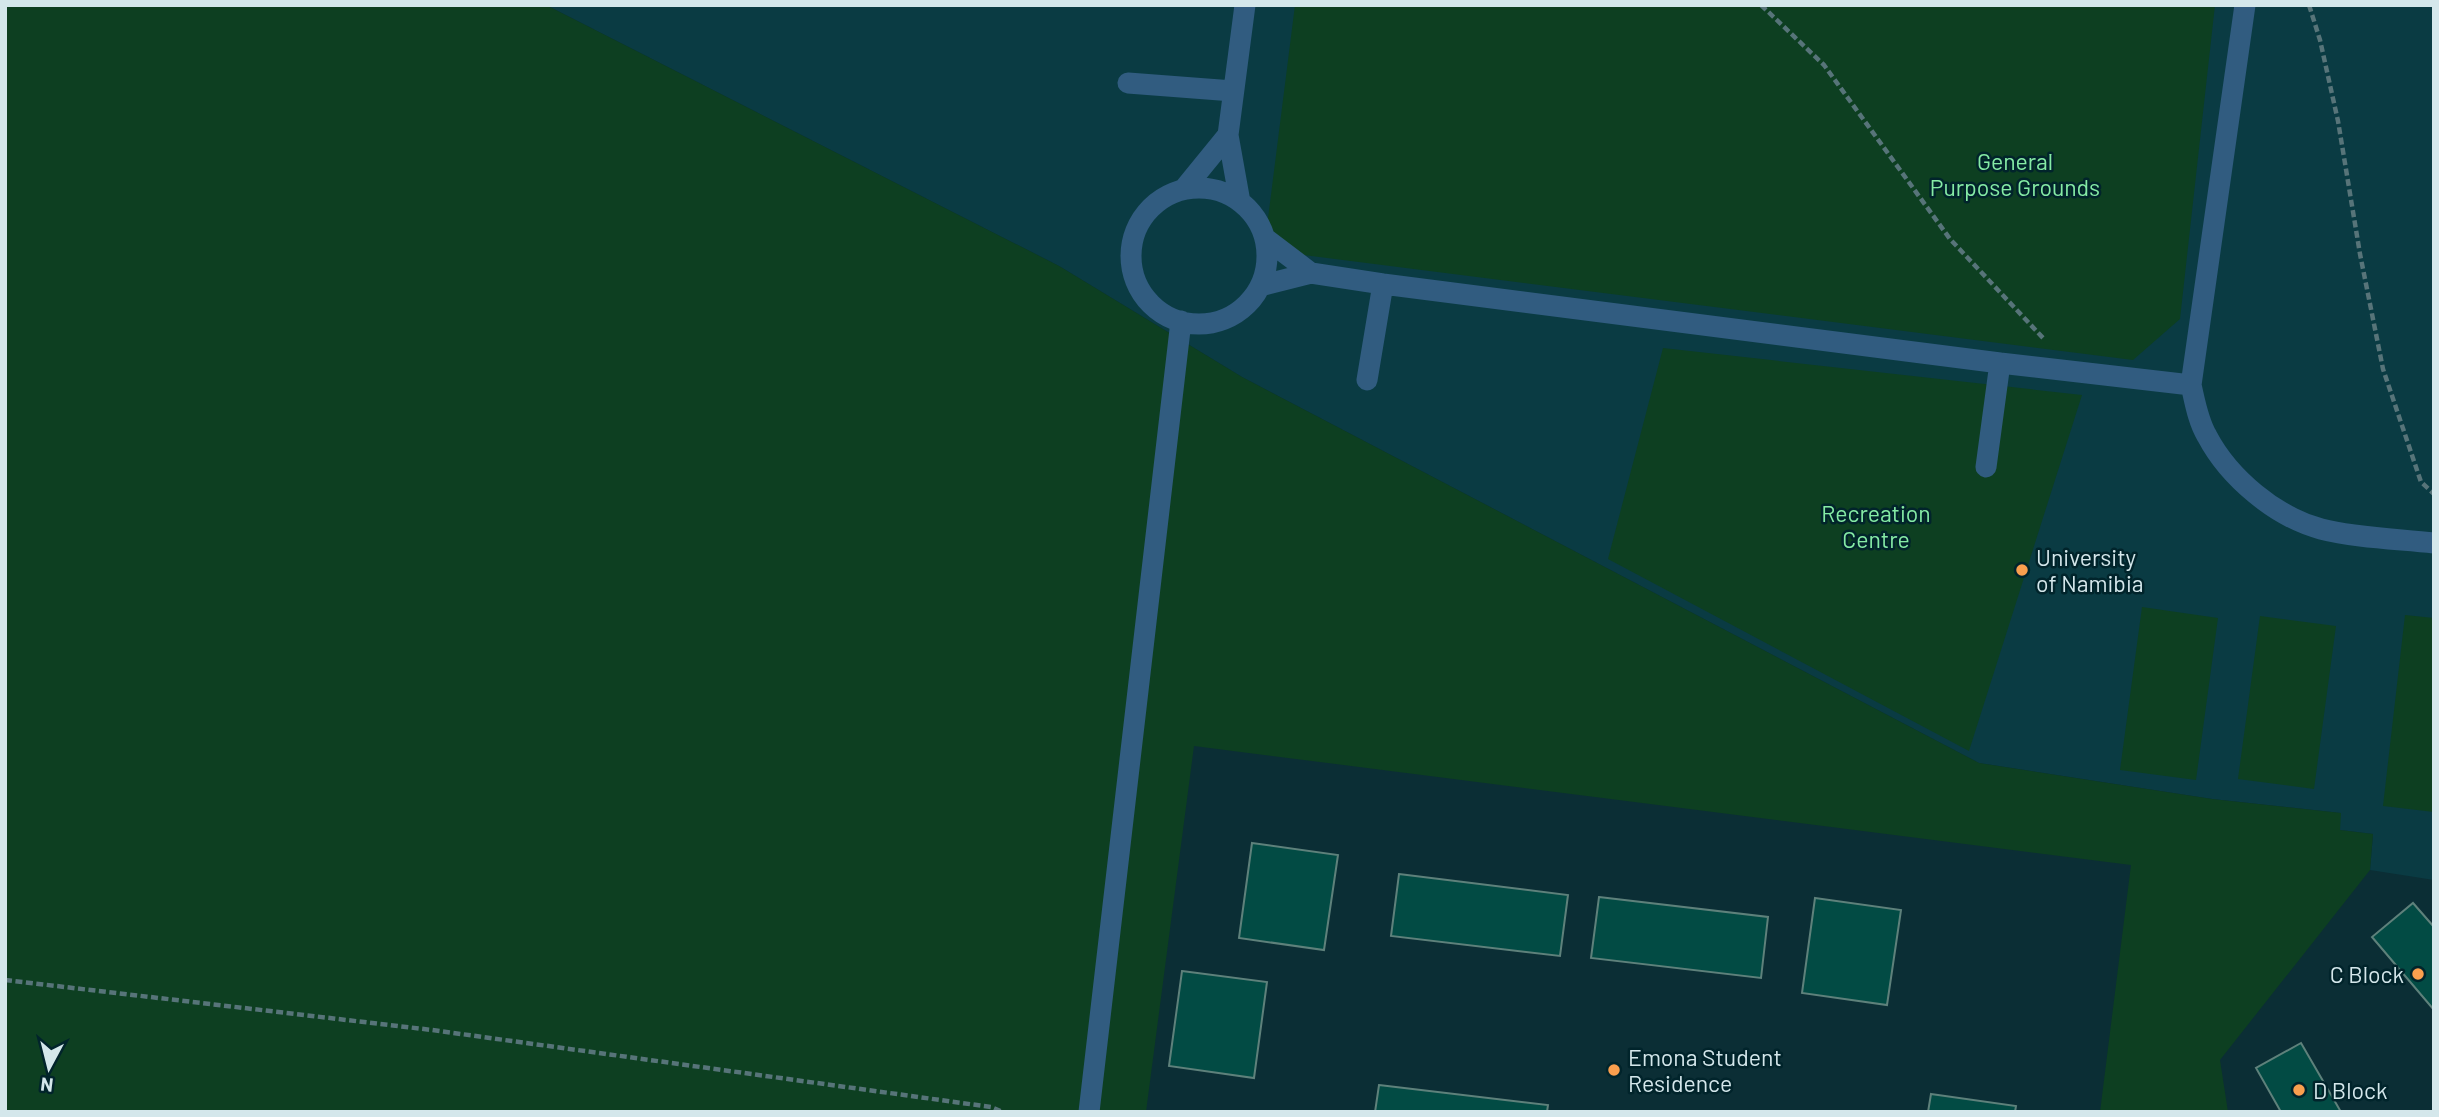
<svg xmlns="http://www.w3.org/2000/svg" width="2439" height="1117" font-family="Barlow,sans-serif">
  <rect width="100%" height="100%" fill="#0b2e35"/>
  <path fill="#0a3b43" d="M546,5H2434V880L2370,870L2373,834L2340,830V813L2212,799L1979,763L1242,377L1059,266Z"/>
  <path fill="#0d3f21" d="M5,5H546L1059,266L1242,377L1979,763L2212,799L2341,813L2340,830L2373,834L2370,870L2220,1060L2228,1112H2100L2131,865L1194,746L1146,1112H5Z
    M1295,5H2215L2180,319L2133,360L1264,250Z
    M1663,348L2082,395L1969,751L1608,559Z
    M2142,607L2218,618L2196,780L2120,770Z
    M2405,615L2434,618V812L2383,806Z
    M2260,616L2336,626L2314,789L2238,779Z"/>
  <path fill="#024b44" stroke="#5e817b" stroke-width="2" d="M1252,843L1338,855L1324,950L1239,938Z
    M1399,874L1568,895L1560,956L1391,936Z
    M1599,897L1768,917L1761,978L1591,958Z
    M1815,898L1901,910L1887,1005L1802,993Z
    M2413,903L2434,927V1010L2372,937Z
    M1182,971L1267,982L1254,1078L1169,1066Z
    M2301,1043L2341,1112H2281L2256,1068Z
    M1379,1085L1548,1105L1547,1112H1375Z
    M1931,1094L2016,1106L2015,1112H1928Z"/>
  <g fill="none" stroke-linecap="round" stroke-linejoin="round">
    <path stroke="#577479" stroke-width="4.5" stroke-dasharray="7 3.5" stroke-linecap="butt" d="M1761,5L1824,65L1950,239L2044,339
      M2309,5L2320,40L2338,121L2360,254L2383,369L2421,482L2434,494
      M5,980L432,1030L991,1107L1003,1112"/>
    <path stroke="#315c80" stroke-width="21" d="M2245,5L2191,385C2195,402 2198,421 2207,436C2229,478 2276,517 2321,529C2356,538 2398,539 2434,543
      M1128,83L1233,91
      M1131 256a68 68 0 1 1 136 0a68 68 0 1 1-136 0Z
      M1184,189L1228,135
      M1240,202L1228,135L1245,5
      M1265,238L1311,273
      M1260,286L1311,273L1383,284L2000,363L2191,385
      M1367,380L1383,284
      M1986,467L2000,363
      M1089,1112L1181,321"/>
  </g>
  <g fill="#fa9f4e" stroke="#01242b" stroke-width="2.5">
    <circle cx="2022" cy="570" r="7"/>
    <circle cx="2418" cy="974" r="7"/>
    <circle cx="1614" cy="1070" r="7"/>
    <circle cx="2299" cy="1090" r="7"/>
  </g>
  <g text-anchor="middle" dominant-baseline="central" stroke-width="5" stroke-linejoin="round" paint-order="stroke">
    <g font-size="23" fill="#85eba5" stroke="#01242b">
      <text x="2015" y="161">General<tspan x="2015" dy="26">Purpose Grounds</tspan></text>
      <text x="1876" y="513">Recreation<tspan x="1876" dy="26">Centre</tspan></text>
    </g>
    <g font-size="23" fill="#d4e7eb" stroke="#01242b" text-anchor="start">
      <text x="2036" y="557">University<tspan x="2036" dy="26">of Namibia</tspan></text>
      <text x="2404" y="974" text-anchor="end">C Block</text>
      <text x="1628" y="1057">Emona Student<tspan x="1628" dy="26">Residence</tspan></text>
      <text x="2313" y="1090">D Block</text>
    </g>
  </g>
  <rect width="2439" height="1117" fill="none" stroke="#d4e7eb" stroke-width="14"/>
  <g transform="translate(49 1068) rotate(187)" stroke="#01242b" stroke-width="5" paint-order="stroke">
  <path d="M0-5L12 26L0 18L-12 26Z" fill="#d4e7eb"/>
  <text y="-10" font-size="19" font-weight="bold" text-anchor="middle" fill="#d4e7eb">N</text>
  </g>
</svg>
